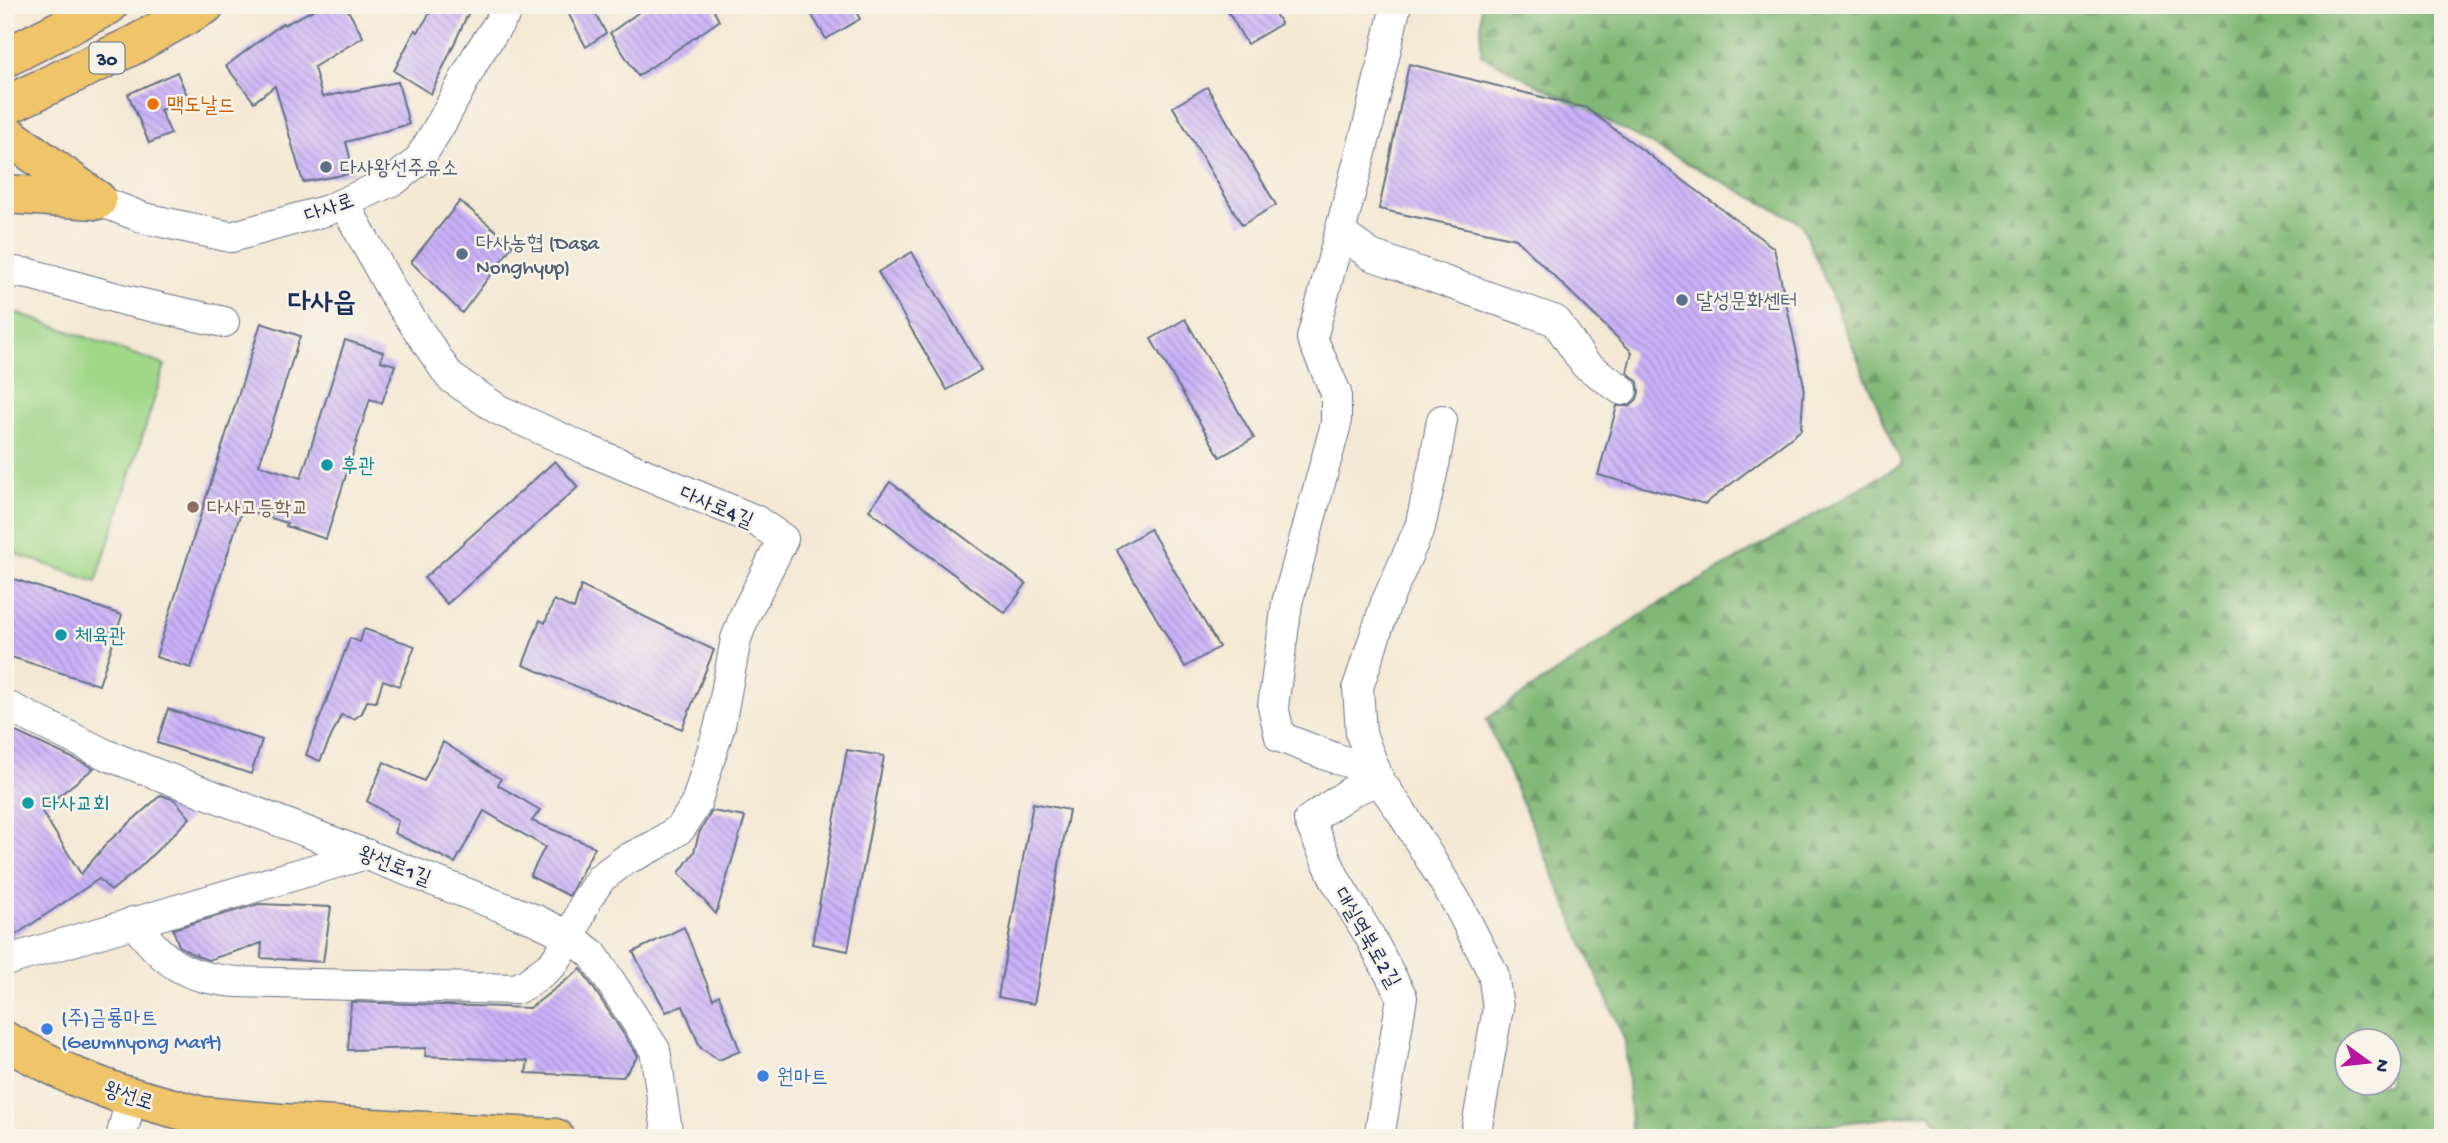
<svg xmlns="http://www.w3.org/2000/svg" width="2448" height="1143" font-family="'Gochi Hand','Poor Story',sans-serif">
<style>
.grass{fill:#a0d789;stroke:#5e8374;stroke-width:2}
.forest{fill:url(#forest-firs);stroke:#4e746a;stroke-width:2;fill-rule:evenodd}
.building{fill:url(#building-back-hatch)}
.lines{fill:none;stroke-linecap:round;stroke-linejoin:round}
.minor-casing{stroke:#677087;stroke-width:32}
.major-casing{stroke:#677087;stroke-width:41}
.minor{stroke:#fff;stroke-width:30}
.major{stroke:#f0c469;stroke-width:38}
.food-dot{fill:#e8710a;stroke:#f7f3e8;stroke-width:2.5}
.service-dot{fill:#5c6f8a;stroke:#f7f3e8;stroke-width:2.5}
.culture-dot{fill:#0f9aa8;stroke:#f7f3e8;stroke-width:2.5}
.education-dot{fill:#8d6e63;stroke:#f7f3e8;stroke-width:2.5}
.shop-dot{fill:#3f7fe0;stroke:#f7f3e8;stroke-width:2.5}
.labels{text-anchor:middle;stroke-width:5;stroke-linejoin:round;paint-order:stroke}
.shield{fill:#f7f3e8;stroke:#5d6a87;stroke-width:2}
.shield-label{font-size:19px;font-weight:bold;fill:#1b2f5e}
.food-label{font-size:21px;fill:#c56008;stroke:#f7f3e8;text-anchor:start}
.service-label{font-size:21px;fill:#4e5e75;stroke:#f7f3e8;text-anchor:start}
.street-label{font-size:21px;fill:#1b2f5e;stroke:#f7f3e8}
.culture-label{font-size:21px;fill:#0d838f;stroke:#f7f3e8;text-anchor:start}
.education-label{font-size:21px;fill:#785e54;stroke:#f7f3e8;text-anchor:start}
.shop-label{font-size:21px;fill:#366cbe;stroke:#f7f3e8;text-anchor:start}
.district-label{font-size:28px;font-weight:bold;fill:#1b2f5e;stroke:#f7f3e8}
</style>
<defs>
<pattern id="forest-firs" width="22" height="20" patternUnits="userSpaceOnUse" patternTransform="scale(1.75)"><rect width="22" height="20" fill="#80b875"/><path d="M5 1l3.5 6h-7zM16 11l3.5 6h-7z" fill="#689663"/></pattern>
<pattern id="building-back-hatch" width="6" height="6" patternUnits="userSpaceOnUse" patternTransform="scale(1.75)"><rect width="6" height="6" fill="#cab1f8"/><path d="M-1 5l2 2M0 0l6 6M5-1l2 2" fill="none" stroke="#a390cc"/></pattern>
</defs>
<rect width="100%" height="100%" fill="#f7f3e8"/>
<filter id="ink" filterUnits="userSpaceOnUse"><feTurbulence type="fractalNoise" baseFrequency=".0143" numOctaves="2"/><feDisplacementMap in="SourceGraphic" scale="14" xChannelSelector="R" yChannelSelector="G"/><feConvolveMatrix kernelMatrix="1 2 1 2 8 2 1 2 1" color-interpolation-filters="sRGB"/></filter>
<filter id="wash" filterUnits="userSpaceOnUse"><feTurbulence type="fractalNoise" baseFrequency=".00686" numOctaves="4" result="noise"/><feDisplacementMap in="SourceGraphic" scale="28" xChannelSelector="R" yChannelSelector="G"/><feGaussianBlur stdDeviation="1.57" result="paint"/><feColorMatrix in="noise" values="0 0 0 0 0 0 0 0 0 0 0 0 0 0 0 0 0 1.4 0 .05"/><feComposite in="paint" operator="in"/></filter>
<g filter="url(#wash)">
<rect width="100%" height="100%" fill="#f4e8d4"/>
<!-- grass -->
<polygon class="grass" points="5,309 165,365 96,582 5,550"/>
<!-- forest -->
<path class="forest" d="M1481 5H2443V1138H1947L1930 1113 1710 1138H1632L1625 1041 1486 719 1650 609 1902 464 1801 223 1481 55ZM2346 1042H2388V1084H2346Z"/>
<g id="blocks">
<!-- building -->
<g class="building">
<polygon points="323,5 345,5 363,37 314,67 322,97 398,82 409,124 346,142 354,173 303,182 275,86 254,102 226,66 283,23 284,25"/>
<polygon points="435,5 472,5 431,94 394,71 415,30 418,32"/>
<polygon points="564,5 591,5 606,33 586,47"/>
<polygon points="649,5 711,5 719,21 638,76 610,33"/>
<polygon points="806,5 852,5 860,19 826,39"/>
<polygon points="1224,5 1270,5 1281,24 1247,44"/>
<polygon points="1409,64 1586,108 1774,248 1804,385 1801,430 1705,504 1598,475 1617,406 1630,406 1637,399 1639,392 1638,382 1627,372 1632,352 1516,239 1379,209"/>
<polygon points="177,72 188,98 160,110 171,134 149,143 128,94"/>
<polygon points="1207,87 1276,205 1242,225 1173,107"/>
<polygon points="460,201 513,245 462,313 411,262"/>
<polygon points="912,252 981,370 947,390 878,272"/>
<polygon points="1185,319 1254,438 1220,457 1151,339"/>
<polygon points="261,323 300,336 259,465 301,478 345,340 383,352 381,361 395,365 382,403 370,399 326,539 286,526 287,523 242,509 191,668 156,657"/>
<polygon points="555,461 578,487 447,604 424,578"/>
<polygon points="890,482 1026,584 1005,613 869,510"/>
<polygon points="1150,529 1219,647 1185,667 1116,549"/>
<polygon points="5,576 122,615 99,685 5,655"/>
<polygon points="581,586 714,650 682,729 523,665 540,620 545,623 554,600 574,609"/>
<polygon points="364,629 415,646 399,686 383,680 376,702 367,701 362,713 354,719 341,715 320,761 306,755 350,638 360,642"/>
<polygon points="168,709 262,740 251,774 157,743"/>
<polygon points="5,727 94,768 41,810 81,874 108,842 161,795 175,800 190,818 136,871 111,891 99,879 5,942"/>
<polygon points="443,742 501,779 498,785 540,810 532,821 595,847 569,896 530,876 545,847 484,811 455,863 394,833 398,821 367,801 384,762 424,781"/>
<polygon points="847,750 884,756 848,951 812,944"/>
<polygon points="1033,803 1069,810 1034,1004 998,997"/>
<polygon points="712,811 745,817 716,914 679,873 694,852 699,833"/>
<polygon points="259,904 331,907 323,962 261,958 262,943 208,960 197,956 196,954 194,955 179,946 173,929"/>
<polygon points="684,927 713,999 719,995 740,1051 719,1060 700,1047 683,1006 666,1012 633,952"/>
<polygon points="581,969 638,1056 623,1077 526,1073 528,1061 425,1056 426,1048 348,1050 351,1002 530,1008"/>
</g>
</g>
</g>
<g filter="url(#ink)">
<use href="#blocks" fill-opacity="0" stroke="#677087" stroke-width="2"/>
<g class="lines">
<!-- minor casing -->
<g class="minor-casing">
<g id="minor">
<polyline points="97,200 144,218 231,237 328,210 396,179 419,160 443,120 477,56 511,5"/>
<polyline points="1340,233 1371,255 1556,321 1585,364 1622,390"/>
<polyline points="5,271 30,274 124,300 224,322"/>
<polyline points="1442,420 1435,460 1420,527 1386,603 1358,687 1361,734 1379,780 1401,811 1457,903 1493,973 1498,1008 1475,1138"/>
<polyline points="5,705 107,755 536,920 571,937 593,955 655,1050 668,1138"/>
<polyline points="1375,770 1337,759 1280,737 1273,706 1287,603 1336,424 1336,393 1312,338 1369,122 1396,5"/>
<path d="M133 922C167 964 182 977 237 982L516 989 528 983 553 964 571 937 586 900 601 878 625 860 656 845 681 828 696 804 720 725 736 639 745 615 783 539 755 520 583 448 499 410 450 377 392 291 344 203"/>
<polyline points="5,961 366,854"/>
<polyline points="121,1138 131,1098"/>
<polyline points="1379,1138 1402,997 1369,935 1335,879 1309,820 1352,791 1379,780"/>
</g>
</g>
<!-- major casing -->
<g class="major-casing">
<g id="major">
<polyline points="5,58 109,5"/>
<polyline points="5,106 132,46 205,5"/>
<polyline points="5,133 97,200"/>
<polyline points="5,194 97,200"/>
<polyline points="5,1041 73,1076 118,1093 202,1116 281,1123 555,1138"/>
</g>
</g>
<!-- minor -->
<use href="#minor" class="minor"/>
<!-- major -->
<use href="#major" class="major"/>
</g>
</g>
<!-- markers -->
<circle class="food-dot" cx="153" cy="104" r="7"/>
<g class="service-dot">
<circle cx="326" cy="167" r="7"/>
<circle cx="462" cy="254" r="7"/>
<circle cx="1682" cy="300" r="7"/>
</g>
<g class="culture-dot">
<circle cx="327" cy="465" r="7"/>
<circle cx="61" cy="635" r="7"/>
<circle cx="28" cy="803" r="7"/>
</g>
<circle class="education-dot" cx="193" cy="507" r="7"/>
<g class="shop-dot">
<circle cx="47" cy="1029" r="7"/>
<circle cx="763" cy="1076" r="7"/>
</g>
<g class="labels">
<!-- shield labels -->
<rect class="shield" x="89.5" y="42.5" width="35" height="31" rx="5"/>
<g class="shield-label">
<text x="107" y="65">30</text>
</g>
<!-- food labels -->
<g class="food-label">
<text x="167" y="111">맥도날드</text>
</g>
<!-- service labels -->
<g class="service-label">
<text x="340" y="174">다사왕선주유소</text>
<text x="476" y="249">다사농협 (Dasa<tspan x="476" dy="24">Nonghyup)</tspan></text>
<text x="1696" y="307">달성문화센터</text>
</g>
<!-- street labels -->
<g class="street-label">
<text transform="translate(329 207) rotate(-20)" y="7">다사로</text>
<text transform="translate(717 506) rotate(23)" y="7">다사로4길</text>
<text transform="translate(395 865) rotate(21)" y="7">왕선로1길</text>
<text transform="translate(1368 937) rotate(60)" y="7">대실역북로2길</text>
<text transform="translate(129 1095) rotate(18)" y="7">왕선로</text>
</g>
<!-- culture labels -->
<g class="culture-label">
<text x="341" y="472">후관</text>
<text x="75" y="642">체육관</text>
<text x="42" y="810">다사교회</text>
</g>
<!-- education labels -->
<g class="education-label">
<text x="207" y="514">다사고등학교</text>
</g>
<!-- shop labels -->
<g class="shop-label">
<text x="61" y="1024">(주)금룡마트<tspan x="61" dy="24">(Geumnyong Mart)</tspan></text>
<text x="777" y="1083">원마트</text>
</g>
<!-- district labels -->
<g class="district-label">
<text x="322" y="310">다사읍</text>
</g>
</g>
<!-- margin -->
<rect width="2448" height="1143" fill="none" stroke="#f7f3e8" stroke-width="28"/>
<!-- north arrow -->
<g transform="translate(2368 1062) rotate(105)"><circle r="33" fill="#f7f3e8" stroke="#9fa5b1" stroke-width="2"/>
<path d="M0-5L12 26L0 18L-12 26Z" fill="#b5179e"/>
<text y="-10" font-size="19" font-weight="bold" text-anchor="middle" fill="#1b2f5e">N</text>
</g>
</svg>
